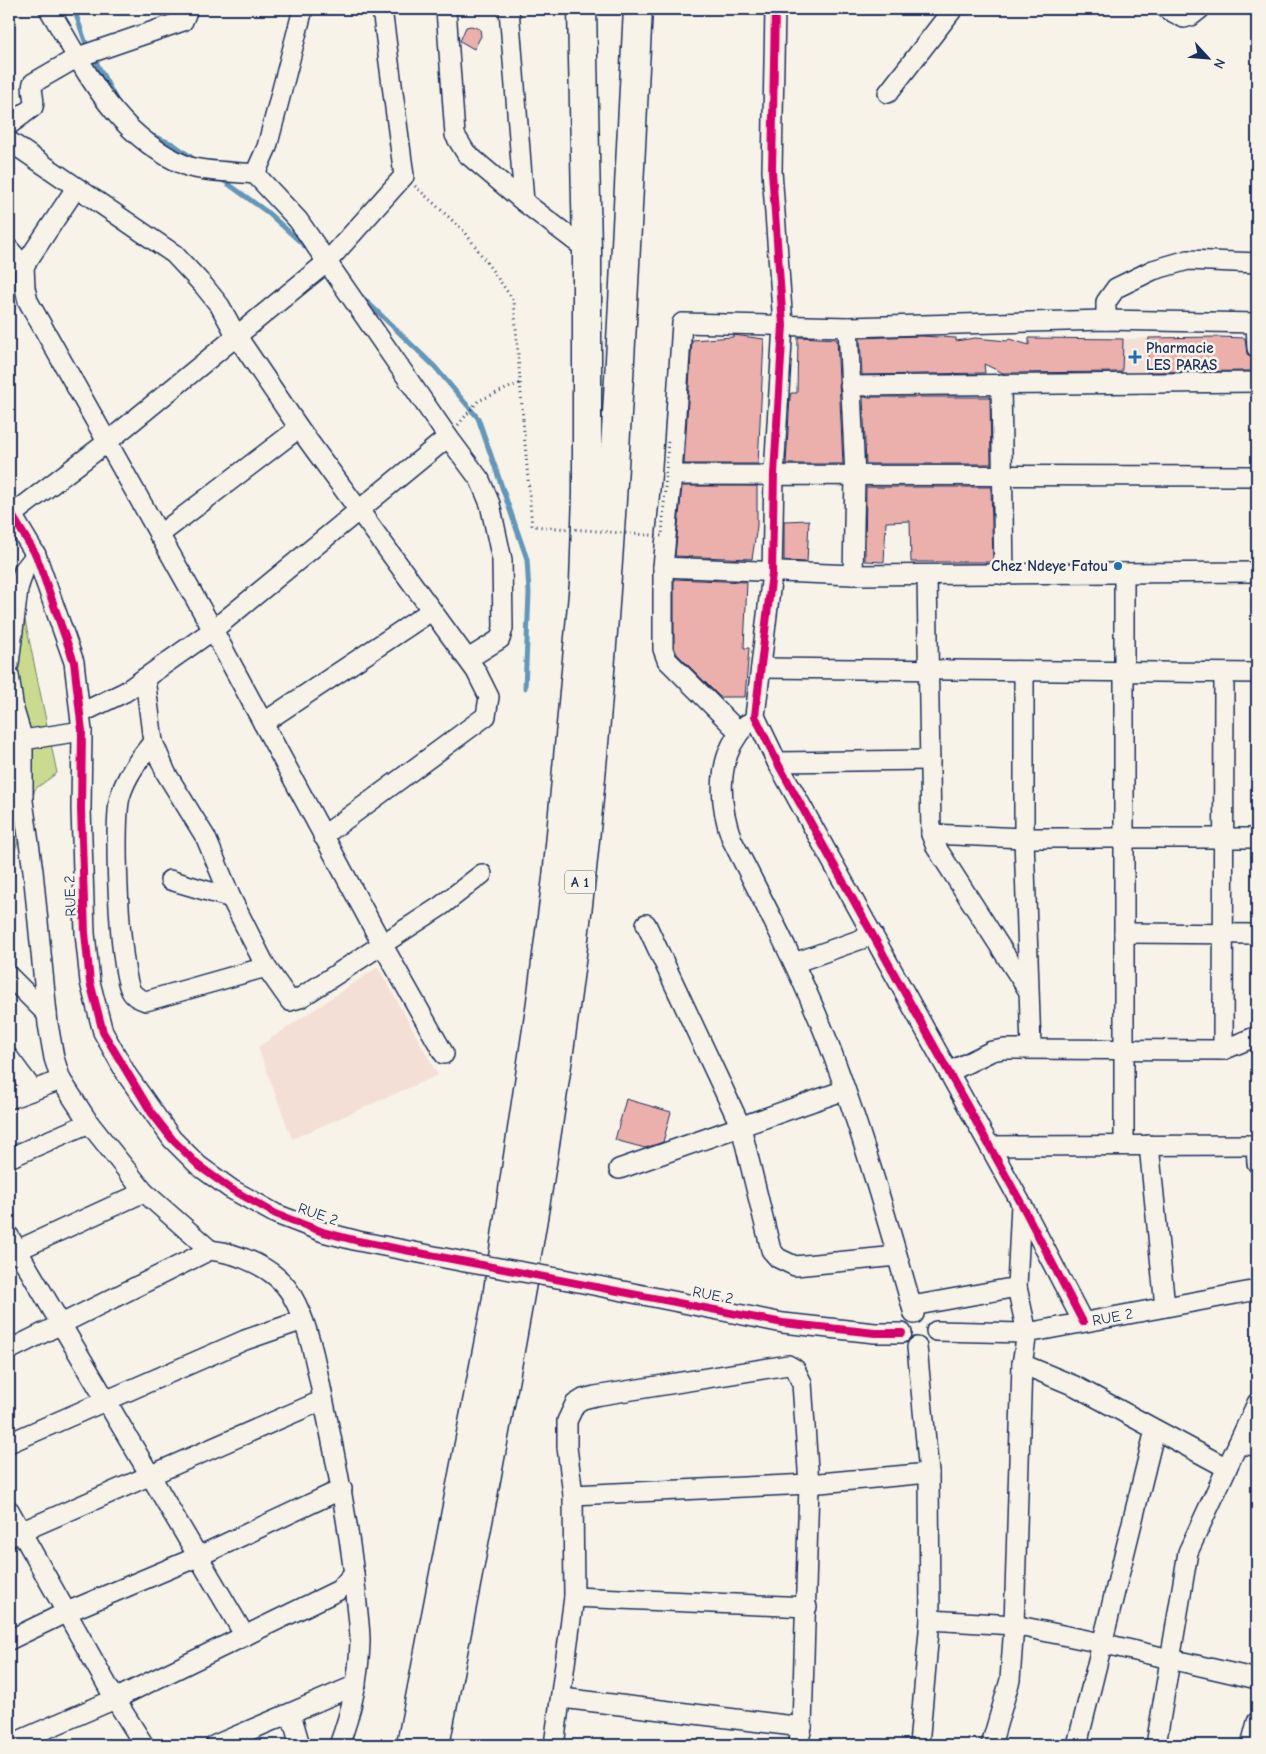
<svg xmlns="http://www.w3.org/2000/svg" width="1266" height="1754" font-family="'Comic Neue',sans-serif">
<style>
.built{fill:#f3dfd6}
.green{fill:#cadb8f;stroke:#728576}
.lines{fill:none;stroke-linecap:round;stroke-linejoin:round}
.stream{stroke:#6396b9;stroke-width:5}
.building{fill:#ebb0ac;stroke:#1b2f5e}
.minor-casing{stroke:#1b2f5e;stroke-width:22}
.highway-casing{stroke:#1b2f5e;stroke-width:31}
.path{stroke:#1b2f5e;stroke-width:3;stroke-dasharray:1 4;stroke-linecap:butt}
.minor{stroke:#f7f3e8;stroke-width:19}
.highway{stroke:#f7f3e8;stroke-width:28}
.minor-bridge-casing{stroke:#1b2f5e;stroke-width:22;stroke-linecap:butt}
.path-bridge{stroke:#1b2f5e;stroke-width:3;stroke-dasharray:1 4;stroke-linecap:butt}
.minor-bridge{stroke:#f7f3e8;stroke-width:19}
.cycleway-casing{stroke:#f7f3e8;stroke-width:11}
.cycleway{stroke:#d6006c;stroke-width:8}
.poi-dot{fill:#1f6fb2;stroke:#f7f3e8;stroke-width:2}
.labels{text-anchor:middle;stroke-width:5;stroke-linejoin:round;paint-order:stroke}
.shield{fill:#f7f3e8;stroke:#5d6a87;stroke-width:1}
.shield-label{font-size:14px;font-weight:bold;fill:#1b2f5e}
.poi-label{font-size:15px;font-weight:bold;fill:#1b2f5e;stroke:#f7f3e8;text-anchor:start}
.street-label{font-size:15px;fill:#1b2f5e;stroke:#f7f3e8}
</style>
<rect width="100%" height="100%" fill="#f7f3e8"/>
<filter id="ink" filterUnits="userSpaceOnUse"><feTurbulence type="fractalNoise" baseFrequency=".02" numOctaves="2"/><feDisplacementMap in="SourceGraphic" scale="10" xChannelSelector="R" yChannelSelector="G"/><feConvolveMatrix kernelMatrix="1 2 1 2 8 2 1 2 1" color-interpolation-filters="sRGB"/></filter>
<g filter="url(#ink)">
<!-- built -->
<g class="built">
<polygon points="1149,338 1147,376 1122,378 1123,339"/>
<polygon points="378,967 438,1075 292,1139 258,1047"/>
</g>
<!-- green -->
<polygon class="green" points="9,610 25,620 57,773 35,789 26,824 9,863"/>
<g class="lines">
<!-- stream -->
<g class="stream">
<polyline points="74,9 85,41 115,98"/>
<polyline points="148,134 173,144 195,160"/>
<polyline points="220,178 267,212 307,248"/>
<polyline points="361,296 435,367 478,418 527,559 529,593 525,688"/>
</g>
</g>
<!-- building -->
<g class="building">
<polygon points="471,26 480,29 481,36 474,49 460,41 466,27"/>
<polygon points="733,335 764,339 758,464 684,464 692,340 733,337"/>
<polygon points="921,336 956,338 956,341 975,338 1007,341 1009,339 1029,345 1029,338 1123,339 1122,372 1003,373 984,364 985,373 862,375 860,338"/>
<polygon points="798,337 837,339 843,464 786,464 790,397 791,393 797,393"/>
<polygon points="1219,337 1245,338 1247,354 1252,358 1252,371 1147,372 1149,338"/>
<polygon points="863,397 990,397 991,464 866,464"/>
<polygon points="682,486 757,486 757,526 752,559 675,556"/>
<polygon points="866,487 991,487 993,562 911,562 910,521 886,522 884,562 865,561"/>
<polygon points="809,520 807,562 784,561 784,521"/>
<polygon points="674,579 747,582 744,648 749,648 745,697 720,697 677,654 674,647"/>
<polygon points="626,1099 671,1112 663,1142 645,1148 615,1140"/>
</g>
<g class="lines">
<!-- minor casing -->
<g class="minor-casing">
<g id="minor">
<path d="M49 9C87 72 115 136 187 166 202 172 238 172 255 174"/>
<polyline points="303,9 267,147 255,174 298,220 448,437 480,480 490,504 502,560 503,628 500,639 468,659"/>
<polyline points="446,9 455,135 466,153 524,202 587,250"/>
<polyline points="509,9 524,202"/>
<polyline points="775,9 772,171 783,325 774,474 772,573 755,716 777,762 1021,1203 1083,1322"/>
<polyline points="1167,9 1184,18 1191,16 1200,9"/>
<polyline points="888,93 953,9"/>
<path d="M9 125 33 107C36 99 30 92 33 83L78 57 183 21 188 9"/>
<polyline points="9,141 174,254 204,286 220,306 236,335 299,428 476,671 489,697 486,716 323,836"/>
<polyline points="9,249 24,266 25,288 28,301 213,630 382,944 444,1054"/>
<polyline points="24,266 76,188"/>
<polyline points="1106,320 1106,302 1116,288 1153,270 1188,260 1257,263"/>
<polyline points="1256,323 1257,348"/>
<polyline points="848,327 855,476 853,575"/>
<polyline points="1001,384 1004,575"/>
<polyline points="850,386 1257,382"/>
<polyline points="672,475 1257,476"/>
<polyline points="9,510 36,555 74,662 82,731 81,809 85,933 90,982 103,1032 127,1075 172,1139 199,1166 231,1189 276,1214 323,1232 358,1241 465,1262"/>
<polyline points="9,517 106,443 327,262 404,176 382,9"/>
<polyline points="159,535 299,428"/>
<polyline points="663,567 853,575 1257,572"/>
<polyline points="1124,573 1124,1144"/>
<polyline points="927,575 931,834 936,847 1028,990"/>
<polyline points="9,664 18,589 24,570 36,555"/>
<polyline points="761,668 1257,673"/>
<polyline points="1024,671 1024,838 1031,1048"/>
<polyline points="9,675 14,710 23,740"/>
<polyline points="145,678 153,742 166,773 206,838 231,898 266,967 290,1001 300,998 441,906 482,874"/>
<polyline points="81,713 125,692 213,630 448,437"/>
<polyline points="263,723 431,611"/>
<path d="M747 724C716 755 718 801 732 840 766 906 801 973 828 1042 862 1131 888 1223 914 1314"/>
<polyline points="739,732 667,660 663,649 663,567 672,475 682,323 848,327 1106,320 1257,323"/>
<path d="M153 742C139 759 126 776 120 797 113 824 119 968 131 991 134 997 140 999 146 1001L266 967"/>
<polyline points="777,762 930,760"/>
<polyline points="931,834 1024,838 1257,838"/>
<polyline points="170,880 231,898"/>
<polyline points="646,924 741,1127 771,1250 778,1258 795,1266 897,1256"/>
<polyline points="1124,933 1257,934"/>
<polyline points="794,963 873,935"/>
<polyline points="9,976 47,1014"/>
<polyline points="1223,1050 1224,673"/>
<polyline points="9,1058 32,1089"/>
<polyline points="949,1072 992,1051 1004,1049 1223,1050 1257,1036"/>
<polyline points="61,1080 54,1058 48,1024 33,871 23,801 23,740 82,731"/>
<polyline points="9,1099 61,1080 89,1123"/>
<polyline points="1149,1145 1165,1307"/>
<polyline points="1256,1145 1257,1163"/>
<polyline points="990,1146 1257,1145"/>
<polyline points="9,1158 89,1123 144,1192 210,1250"/>
<polyline points="619,1169 845,1090"/>
<polyline points="9,1236 245,1636"/>
<polyline points="9,1254 144,1192"/>
<polyline points="563,1279 783,1323 875,1333 902,1333"/>
<polyline points="912,1306 1017,1287 1021,1204"/>
<path id="s1" d="M936 1331 1027 1333 1257 1290"/>
<polyline points="917,1347 929,1473 930,1620 919,1745"/>
<path d="M9 1350 210 1250C238 1253 276 1268 291 1294 312 1330 318 1377 327 1417 339 1475 350 1533 356 1593 357 1609 360 1625 360 1642 359 1676 351 1713 339 1745"/>
<polyline points="1022,1364 1075,1386 1227,1468"/>
<polyline points="9,1443 245,1340 303,1320"/>
<polyline points="1238,1444 1257,1446"/>
<polyline points="573,1495 809,1484 929,1473"/>
<polyline points="9,1510 115,1699 144,1745"/>
<polyline points="9,1537 323,1400"/>
<polyline points="574,1597 807,1607"/>
<polyline points="930,1620 1014,1625 1101,1643 1257,1679"/>
<polyline points="9,1640 67,1612 197,1557 342,1489"/>
<polyline points="562,1698 802,1727"/>
<polyline points="291,1714 300,1745"/>
<polyline points="9,1745 115,1699 339,1590 354,1573"/>
<polyline points="215,1745 356,1685"/>
<polyline points="554,1745 574,1597 573,1495 567,1447 567,1421 575,1404 583,1399 595,1396 788,1365 795,1369 802,1383 809,1484 802,1727 798,1745"/>
<polyline points="991,1745 1010,1680 1014,1625 1022,1364 1027,1333 1017,1287"/>
<polyline points="1077,1745 1155,1430"/>
<polyline points="1156,1745 1188,1552 1257,1403"/>
<polyline points="1251,1745 1257,1722"/>
</g>
</g>
<!-- highway casing -->
<g class="highway-casing">
<g id="highway">
<polyline points="411,1745 496,1304 540,1009 557,878 584,583 587,494 587,250 582,9"/>
<path d="M435 1745C491 1454 550 1164 582 869 612 583 623 295 638 9"/>
</g>
</g>
<!-- path -->
<g class="path">
<polyline points="415,186 465,232 514,301 523,420"/>
<polyline points="458,425 478,401 520,383"/>
</g>
<!-- minor -->
<use href="#minor" class="minor"/>
<!-- highway -->
<use href="#highway" class="highway"/>
<!-- minor-bridge casing -->
<g class="minor-bridge-casing">
<polyline id="minor-bridge" points="465,1262 563,1279"/>
</g>
<!-- path-bridge -->
<polyline class="path-bridge" points="523,420 532,526 662,536 668,440"/>
<!-- minor-bridge -->
<use href="#minor-bridge" class="minor-bridge"/>
<!-- cycleway casing -->
<g class="cycleway-casing">
<g id="cycleway">
<polyline points="775,9 772,171 783,325 774,474 772,573 755,716 777,762 1021,1203 1083,1322"/>
<polyline points="9,510 36,555 74,662 82,731 81,809 85,933 90,982 103,1032 151,1112 172,1139 199,1166 231,1189 276,1214 323,1232 358,1241 783,1323 875,1333 902,1333"/>
</g>
</g>
<!-- cycleway -->
<use href="#cycleway" class="cycleway"/>
</g>
</g>
<!-- markers -->
<g class="poi-dot">
<path d="M1132.5 349.5h5v5h5v5h-5v5h-5v-5h-5v-5h5z"/>
<circle cx="1118" cy="566" r="5"/>
</g>
<g class="labels">
<!-- shield labels -->
<rect class="shield" x="565" y="870.5" width="30" height="23" rx="4"/>
<g class="shield-label">
<text x="580" y="887">A 1</text>
</g>
<!-- poi labels -->
<g class="poi-label">
<text x="1146" y="353">Pharmacie<tspan x="1146" dy="17">LES PARAS</tspan></text>
<text x="1108" y="571" text-anchor="end">Chez Ndeye Fatou</text>
</g>
<!-- street labels -->
<g class="street-label">
<text transform="translate(70 896) rotate(-92)" y="5">RUE 2</text>
<text transform="translate(318 1214) rotate(19)" y="5">RUE 2</text>
<text transform="translate(713 1295) rotate(11)" y="5">RUE 2</text>
<text dy="5" stroke="none"><textPath href="#s1" startOffset="178">RUE 2</textPath></text>
</g>
</g>
<!-- margin -->
<rect width="1266" height="1754" fill="none" stroke="#f7f3e8" stroke-width="30"/>
<rect x="15" y="15" width="1236" height="1724" fill="none" stroke="#1b2f5e" stroke-width="2" filter="url(#ink)"/>
<!-- north arrow -->
<g transform="translate(1208 58) rotate(116)" stroke="#f7f3e8" stroke-width="4" paint-order="stroke">
<path d="M0-4L9 19L0 12L-9 19Z" fill="#1b2f5e"/>
<text y="-8" font-size="14" font-weight="bold" text-anchor="middle" fill="#1b2f5e">N</text>
</g>
</svg>
